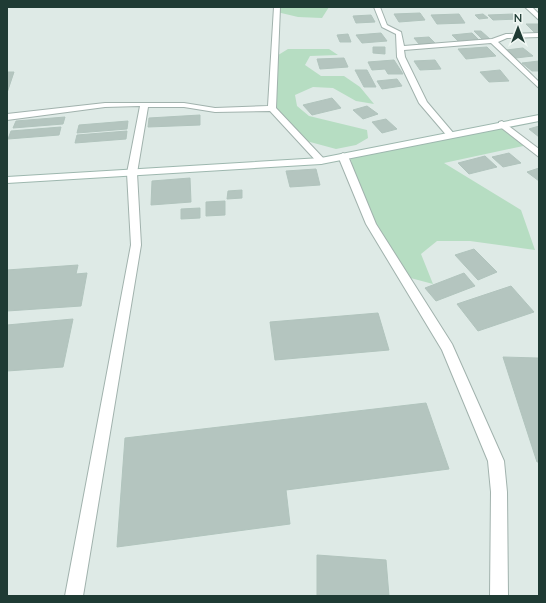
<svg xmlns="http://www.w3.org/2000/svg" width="546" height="603" font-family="Lato,sans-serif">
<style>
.green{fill:#b6ddc2}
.building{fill:#b4c5bf;stroke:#b1c4bd}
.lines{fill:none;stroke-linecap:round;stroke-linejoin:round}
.street-casing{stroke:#a1b2ad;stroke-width:2}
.secondary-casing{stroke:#9db7ae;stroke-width:2}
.street{fill:#fff;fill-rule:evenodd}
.secondary{fill:#fff;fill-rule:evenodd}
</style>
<rect width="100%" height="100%" fill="#deeae6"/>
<!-- green -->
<g class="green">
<polygon points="277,7 329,7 322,18 298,17 277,12"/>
<polygon points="288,49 329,49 338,55 310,56 305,65 321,76 344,76 360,87 374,104 356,101 333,88 313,87 295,95 297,106 309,116 367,130 368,138 356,145 336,149 299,139 272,108 275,57"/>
<polygon points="502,124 528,145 444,163 521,210 535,250 470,241 437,241 421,254 433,284 403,276 357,190 350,155"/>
</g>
<!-- building -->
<g class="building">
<polygon points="420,13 425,20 399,22 394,14"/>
<polygon points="459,14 465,23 437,24 431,15"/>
<polygon points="483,14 488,18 479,19 475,15"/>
<polygon points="513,14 519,19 493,20 488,15"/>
<polygon points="371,15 375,22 356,23 353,16"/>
<polygon points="526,24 539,24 539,33 535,33"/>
<polygon points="474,31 481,31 490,39 483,40"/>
<polygon points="381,33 387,41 362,43 356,35"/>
<polygon points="472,33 478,39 458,41 452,35"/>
<polygon points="348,34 351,42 340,42 337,35"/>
<polygon points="429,37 435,43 419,44 414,38"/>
<polygon points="373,47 385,47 385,54 373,53"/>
<polygon points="487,47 496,56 466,59 458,49"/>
<polygon points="523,48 533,56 516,58 506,50"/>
<polygon points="344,58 348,67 320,69 317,59"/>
<polygon points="394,60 403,74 388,74 385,69 372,70 368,62"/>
<polygon points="435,60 441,69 420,70 414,61"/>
<polygon points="539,61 539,71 532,71 522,63"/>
<polygon points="355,70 367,70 376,87 364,87"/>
<polygon points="500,70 509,81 489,82 480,72"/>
<polygon points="7,72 14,72 7,93"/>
<polygon points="397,79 402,86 382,89 377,81"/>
<polygon points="332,98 341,108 312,115 303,105"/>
<polygon points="367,106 378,114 363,119 353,110"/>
<polygon points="200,115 200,125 148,127 149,118"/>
<polygon points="65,117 63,124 13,128 16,121"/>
<polygon points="386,119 397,129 382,133 372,122"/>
<polygon points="128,121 127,129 77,133 79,125"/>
<polygon points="539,126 539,137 529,129"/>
<polygon points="61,127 59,135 8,139 11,131"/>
<polygon points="127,131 126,139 75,143 77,135"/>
<polygon points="509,153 521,163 503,167 492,157"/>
<polygon points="485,156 497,167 469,174 458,163"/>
<polygon points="539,168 539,181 527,172"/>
<polygon points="316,169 320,185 290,187 286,171"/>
<polygon points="190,178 191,202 151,205 152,181"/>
<polygon points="242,190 242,198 227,199 228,191"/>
<polygon points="225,201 225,215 206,216 206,202"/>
<polygon points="200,208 200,218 181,219 181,209"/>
<polygon points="474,249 497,272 478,280 455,255"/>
<polygon points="78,265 76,274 87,273 81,306 7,311 7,270"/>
<polygon points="464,273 475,286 436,301 425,288"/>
<polygon points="511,286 534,312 478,331 457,304"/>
<polygon points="378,313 389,350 275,360 270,322"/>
<polygon points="73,319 63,367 7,371 7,325"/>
<polygon points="503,357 538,358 539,361 539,462 537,462"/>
<polygon points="426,403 449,469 286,490 290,524 117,547 125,438"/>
<polygon points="317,555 386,560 389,596 317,596"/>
</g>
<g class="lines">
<!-- street casing -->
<g class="street-casing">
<g id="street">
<polygon points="274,7 280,7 276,108 326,161 321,164 318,163 270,111 215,112 184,107 148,107 137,173 141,245 83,596 65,596 131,245 127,173 140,106 105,107 7,120 7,114 105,103 184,103 215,108 268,106"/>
<polygon points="374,7 380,7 387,25 401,32 404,46 492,39 506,34 539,33 539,37 507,38 498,42 539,82 539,88 491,43 404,50 405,57 427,102 455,135 454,137 448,137 419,103 397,57 396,34 382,27"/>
<polygon points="525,7 532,7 539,14 539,20"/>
<polygon points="502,121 539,149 539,157 499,126 499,122"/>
<polygon points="343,153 348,156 376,224 452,344 504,461 507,492 508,596 490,596 491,492 488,461 442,350 366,224 338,156"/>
</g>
</g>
<!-- secondary casing -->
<g class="secondary-casing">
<polygon id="secondary" points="539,115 539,121 321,164 7,183 7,177 321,158"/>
</g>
<!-- street -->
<use href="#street" class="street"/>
<!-- secondary -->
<use href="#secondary" class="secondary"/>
</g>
<!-- border -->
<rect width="546" height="603" fill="none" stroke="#1f3b34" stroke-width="16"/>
<!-- north arrow -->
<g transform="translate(518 28)" stroke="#eff7f3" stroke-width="3" paint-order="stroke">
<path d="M0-3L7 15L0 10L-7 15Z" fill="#1f3b34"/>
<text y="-6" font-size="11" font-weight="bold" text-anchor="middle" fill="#1f3b34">N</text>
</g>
</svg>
